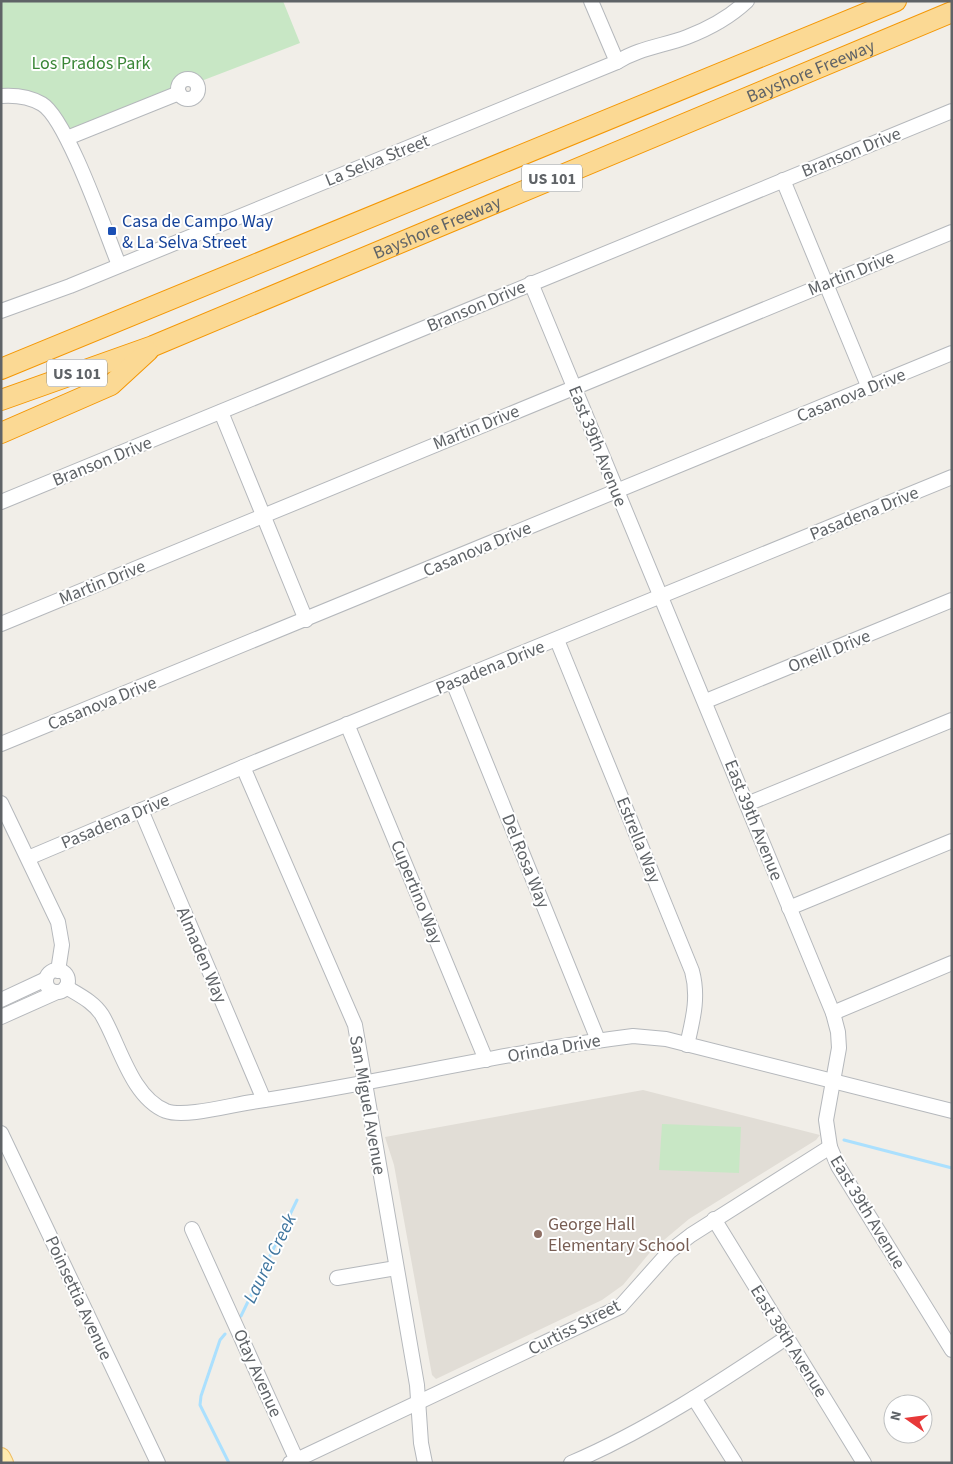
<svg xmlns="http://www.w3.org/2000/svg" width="953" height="1464" font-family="'Source Sans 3',sans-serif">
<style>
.education{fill:#e1ddd6}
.green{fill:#c8e7c5}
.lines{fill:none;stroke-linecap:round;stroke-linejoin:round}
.stream{stroke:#abe0fe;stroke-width:3}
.minor-casing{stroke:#b5b8bc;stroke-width:16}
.major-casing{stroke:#efbd62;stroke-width:20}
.highway-casing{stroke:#f49704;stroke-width:22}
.minor{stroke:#fff;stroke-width:14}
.major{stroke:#feebb0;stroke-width:18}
.highway{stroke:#fbd994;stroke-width:20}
.transit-dot{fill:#1a4fb4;stroke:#fff;stroke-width:2}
.education-dot{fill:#8d6e63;stroke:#fff;stroke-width:2}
.labels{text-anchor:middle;stroke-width:4;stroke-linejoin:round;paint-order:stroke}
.shield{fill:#fff;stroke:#8f9295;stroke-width:1}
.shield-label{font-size:16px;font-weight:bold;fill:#5f6367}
.park-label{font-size:18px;fill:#3a8637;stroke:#fff}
.street-label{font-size:18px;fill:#5f6367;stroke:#fff}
.transit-label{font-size:18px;fill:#164399;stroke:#fff;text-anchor:start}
.education-label{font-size:18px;fill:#785e54;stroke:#fff;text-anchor:start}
.water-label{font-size:19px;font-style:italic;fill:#40769f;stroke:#fff}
</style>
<rect width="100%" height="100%" fill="#f1eee8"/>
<!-- education -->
<polygon class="education" points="643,1090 820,1135 816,1140 689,1219 652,1250 623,1285 602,1300 436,1379 432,1375 394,1165 385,1137"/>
<!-- green -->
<g class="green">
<polygon points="1,1 283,1 300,43 196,83 68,140 51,110 1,96"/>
<polygon points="662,1124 741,1127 739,1173 659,1170"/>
</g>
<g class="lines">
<!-- stream -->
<g class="stream">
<polyline points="844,1140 952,1168"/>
<polyline points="241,1316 297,1200"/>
<polyline points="225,1334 220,1340 201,1396 200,1405 229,1463"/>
</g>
<!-- minor casing -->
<g class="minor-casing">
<g id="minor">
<polyline points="591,1 617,62"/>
<circle cx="188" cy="89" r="10"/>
<path d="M1 96C15 95 30 97 42 104 67 119 106 233 119 265"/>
<polyline points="67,138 179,93"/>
<polyline points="783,180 869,388"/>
<polyline points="531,283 833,1013 838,1032 839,1048 826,1120 830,1147 838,1166 952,1350"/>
<path d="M1 311 70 286 617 62C639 48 663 46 687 37 708 29 730 17 747 1"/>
<polyline points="221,412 306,620"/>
<polyline points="1,502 952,111"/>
<polyline points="1,624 952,232"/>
<path d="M557 640 692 971C699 997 693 1019 687 1045"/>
<polyline points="453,682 598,1040"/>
<polyline points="706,701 952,600"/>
<polyline points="347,724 486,1060"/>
<polyline points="1,744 952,353"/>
<polyline points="243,767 355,1025 417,1385 421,1443 425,1463"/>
<polyline points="1,803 58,922 62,945 58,971"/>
<polyline points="747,804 952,720"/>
<polyline points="141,810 264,1100"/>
<polyline points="28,858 243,767 952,477"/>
<polyline points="789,908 952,841"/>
<circle cx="57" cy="981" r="11"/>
<path d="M66 987C79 995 94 1002 102 1015 119 1043 131 1097 166 1111 185 1118 231 1105 252 1102 379 1083 505 1052 633 1036L666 1039 952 1111"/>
<polyline points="1,1000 46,979"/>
<polyline points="833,1013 952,963"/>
<polyline points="1,1017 57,992"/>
<polyline points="1,1133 158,1463"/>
<polyline points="714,1219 864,1463"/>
<polyline points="192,1229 298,1463"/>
<polyline points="337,1278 396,1268"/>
<polyline points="694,1398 735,1463"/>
<polyline points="290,1463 620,1307 669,1252 691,1235 830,1147"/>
<path d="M571 1463C648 1430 717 1384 786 1338"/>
</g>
</g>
<!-- major casing -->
<g class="major-casing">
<polyline id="major" points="1,1457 4,1463"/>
</g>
<!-- highway casing -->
<g class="highway-casing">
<g id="highway">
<polyline points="1,369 896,1"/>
<path id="s1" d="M1 400 153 346 952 12"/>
<polyline points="1,433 111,385 148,351"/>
</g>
</g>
<!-- minor -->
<use href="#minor" class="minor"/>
<!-- major -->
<use href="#major" class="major"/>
<!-- highway -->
<use href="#highway" class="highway"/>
</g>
<!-- markers -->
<rect class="transit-dot" x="107" y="226" width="10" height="10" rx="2.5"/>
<circle class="education-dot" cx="538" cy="1234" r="5"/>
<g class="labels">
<!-- shield labels -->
<g class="shield">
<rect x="522" y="164.5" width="60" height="27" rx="4"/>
<rect x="47" y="359.5" width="60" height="27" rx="4"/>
</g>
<g class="shield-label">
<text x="552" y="184">US 101</text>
<text x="77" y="379">US 101</text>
</g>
<!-- park labels -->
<g class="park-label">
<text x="91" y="69">Los Prados Park</text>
</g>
<!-- street labels -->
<g class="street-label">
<text dy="6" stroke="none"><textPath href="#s1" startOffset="874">Bayshore Freeway</textPath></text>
<text transform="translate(851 152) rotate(-22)" y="6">Branson Drive</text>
<text transform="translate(377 160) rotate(-22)" y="6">La Selva Street</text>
<text dy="6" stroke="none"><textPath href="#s1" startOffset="469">Bayshore Freeway</textPath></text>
<text transform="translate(851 273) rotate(-22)" y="6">Martin Drive</text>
<text transform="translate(476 306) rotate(-23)" y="6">Branson Drive</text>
<text transform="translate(851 395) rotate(-22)" y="6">Casanova Drive</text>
<text transform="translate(476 427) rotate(-22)" y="6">Martin Drive</text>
<text transform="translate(598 446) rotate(68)" y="6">East 39th Avenue</text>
<text transform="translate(102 461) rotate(-22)" y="6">Branson Drive</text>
<text transform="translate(864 513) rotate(-22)" y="6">Pasadena Drive</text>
<text transform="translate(477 549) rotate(-23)" y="6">Casanova Drive</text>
<text transform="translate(102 582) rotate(-22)" y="6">Martin Drive</text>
<text transform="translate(829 651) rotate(-22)" y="6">Oneill Drive</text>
<text transform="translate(490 667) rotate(-22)" y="6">Pasadena Drive</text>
<text transform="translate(102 703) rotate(-22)" y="6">Casanova Drive</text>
<text transform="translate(754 820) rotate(68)" y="6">East 39th Avenue</text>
<text transform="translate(115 821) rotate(-23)" y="6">Pasadena Drive</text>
<text transform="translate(639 840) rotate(68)" y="6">Estrella Way</text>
<text transform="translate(526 861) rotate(68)" y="6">Del Rosa Way</text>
<text transform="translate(417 892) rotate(68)" y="6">Cupertino Way</text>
<text transform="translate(202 955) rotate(67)" y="6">Almaden Way</text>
<text transform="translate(554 1048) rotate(-10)" y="6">Orinda Drive</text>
<text transform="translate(368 1105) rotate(80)" y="6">San Miguel Avenue</text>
<text transform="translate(868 1212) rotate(59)" y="6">East 39th Avenue</text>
<text transform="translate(79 1298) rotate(65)" y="6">Poinsettia Avenue</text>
<text transform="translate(574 1327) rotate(-27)" y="6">Curtiss Street</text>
<text transform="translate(789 1341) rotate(58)" y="6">East 38th Avenue</text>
<text transform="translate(258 1373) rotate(66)" y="6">Otay Avenue</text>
</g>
<!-- transit labels -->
<g class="transit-label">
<text x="122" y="227">Casa de Campo Way<tspan x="122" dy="21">&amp; La Selva Street</tspan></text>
</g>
<!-- education labels -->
<g class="education-label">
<text x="548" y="1230">George Hall<tspan x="548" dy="21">Elementary School</tspan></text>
</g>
<!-- water labels -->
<g class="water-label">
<text transform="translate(269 1258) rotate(-64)" y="7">Laurel Creek</text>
</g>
</g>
<!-- border -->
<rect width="953" height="1464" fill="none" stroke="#5f6367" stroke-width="5"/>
<!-- north arrow -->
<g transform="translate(908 1419) rotate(284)"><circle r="24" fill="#ffffff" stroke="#bfc1c2"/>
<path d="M0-4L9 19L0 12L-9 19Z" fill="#e73838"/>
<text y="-8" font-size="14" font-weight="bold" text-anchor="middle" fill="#5f6367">N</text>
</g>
</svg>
